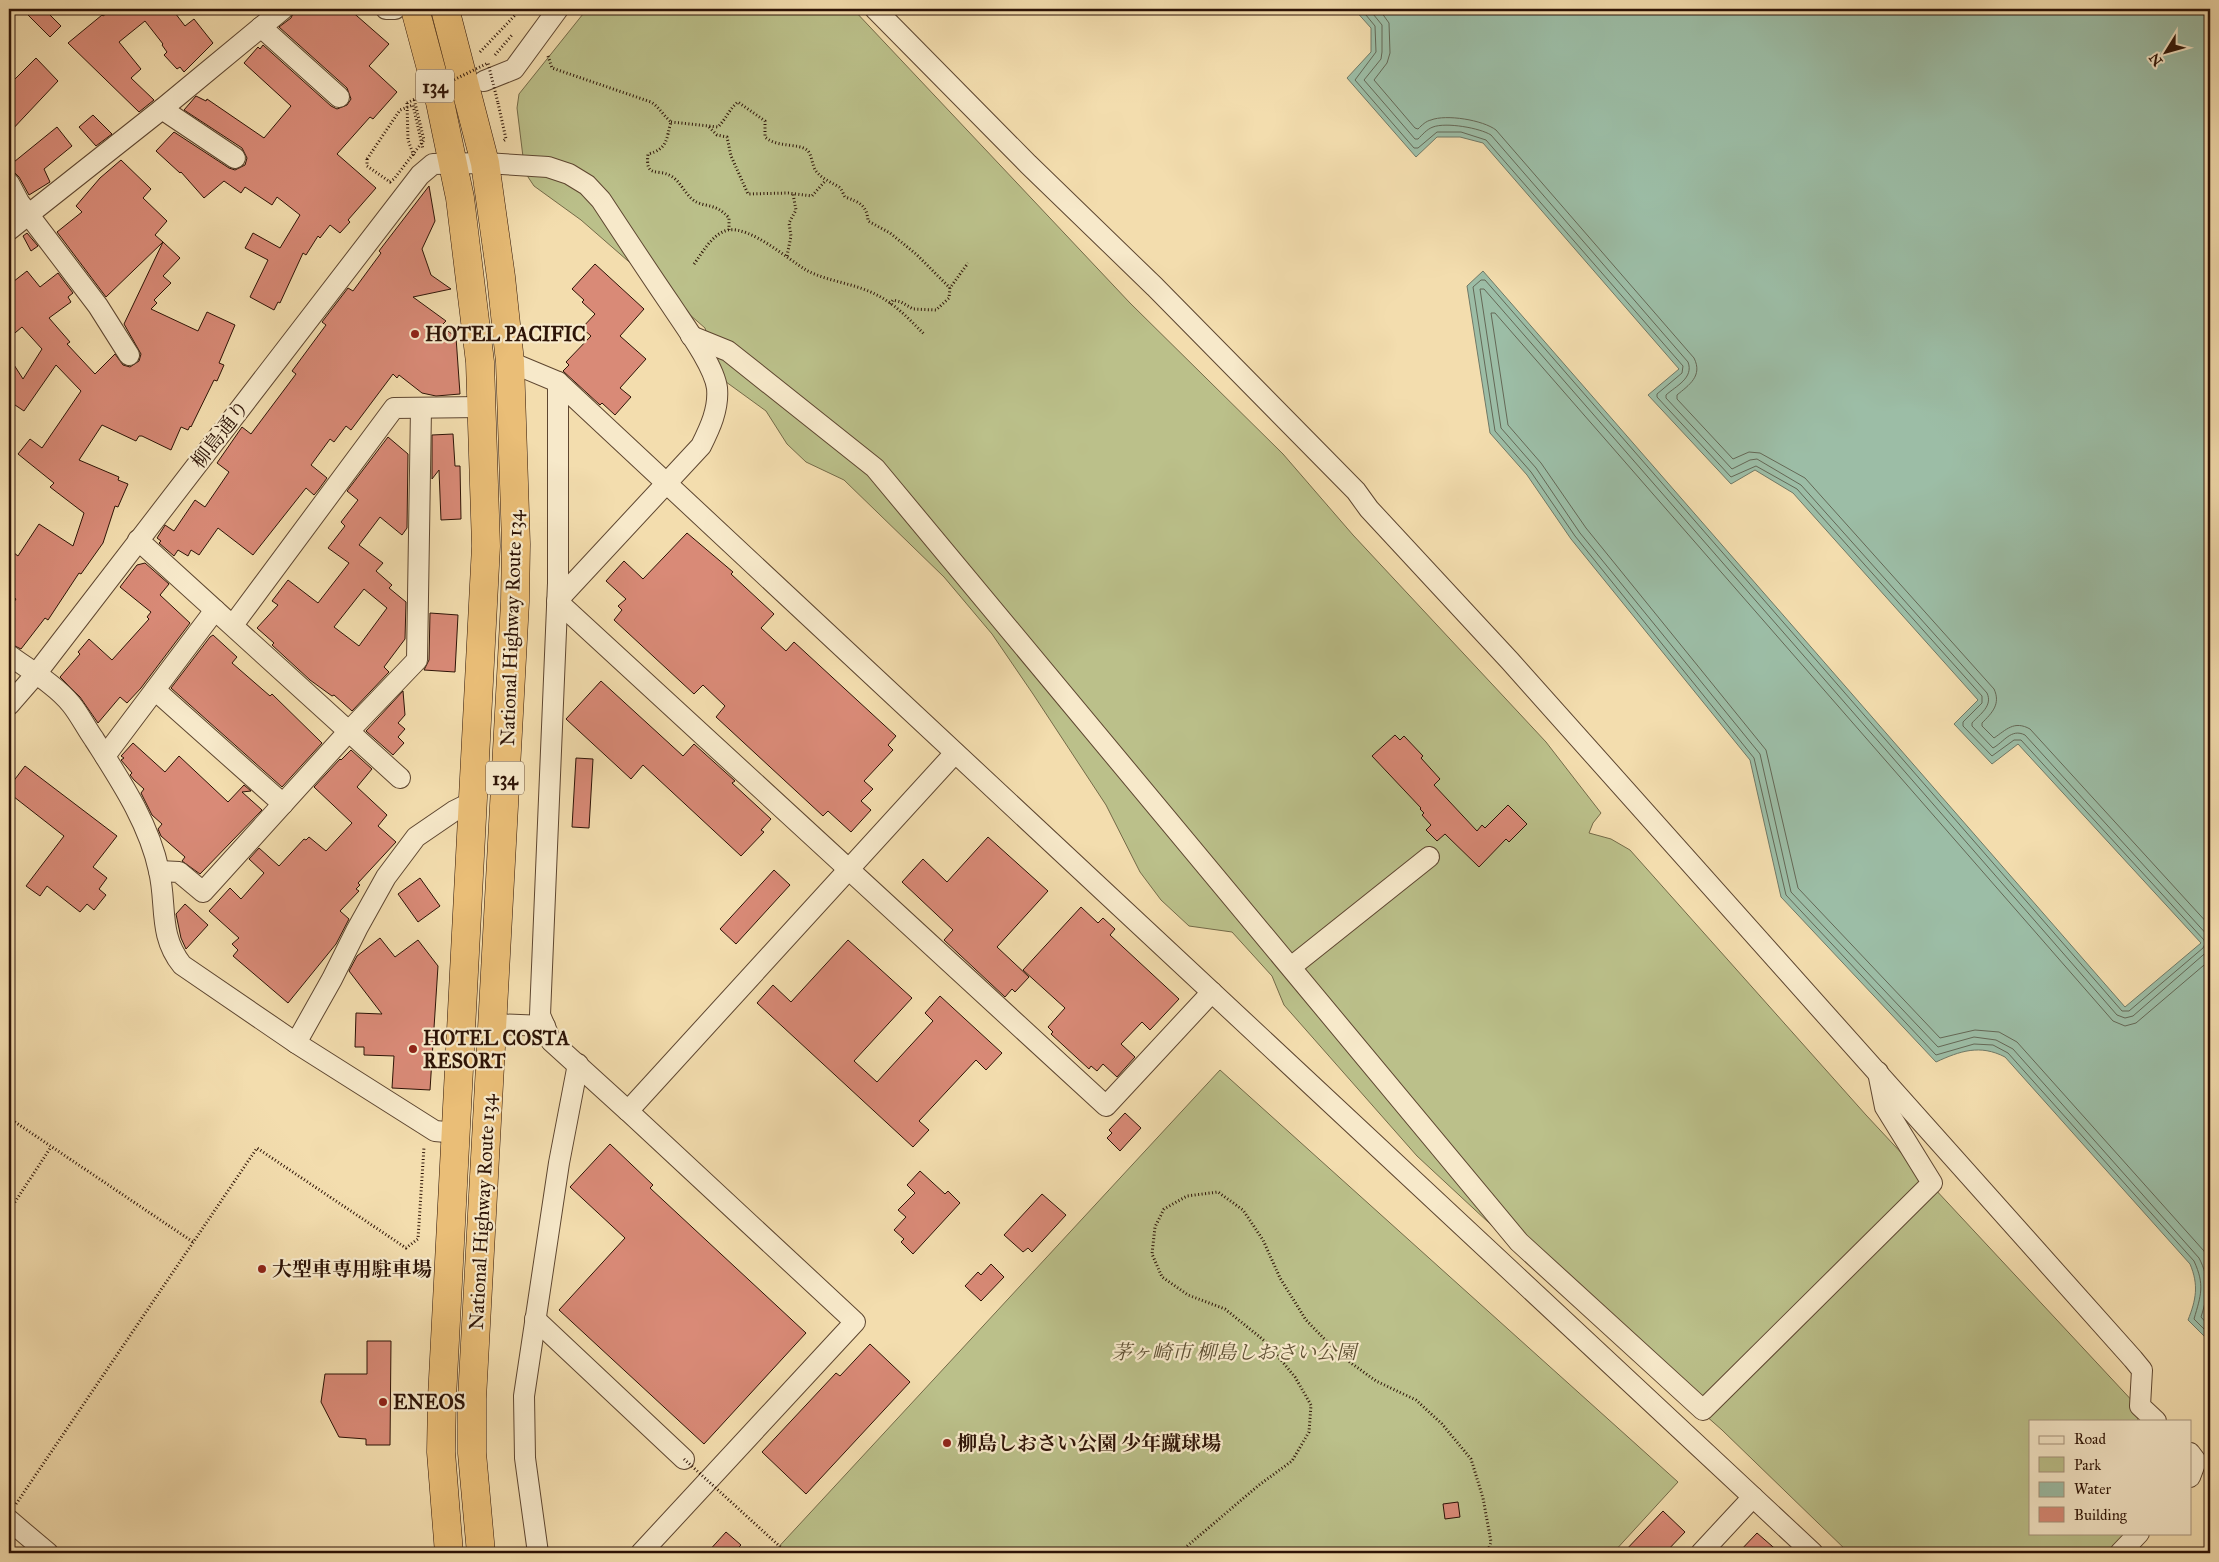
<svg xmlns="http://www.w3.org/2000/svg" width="2219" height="1562" font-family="'IM FELL Great Primer','Noto Serif JP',serif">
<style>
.green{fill:#bbc08a;stroke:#746a48}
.water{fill:#9cbda6;stroke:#707966}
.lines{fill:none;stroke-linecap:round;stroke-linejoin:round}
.shore{stroke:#646856;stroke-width:1}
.building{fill:#d98a77;stroke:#2d1306;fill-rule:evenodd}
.minor-casing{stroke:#5e4630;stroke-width:22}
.highway-casing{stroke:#2d1306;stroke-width:29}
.path{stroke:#2d1306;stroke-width:3;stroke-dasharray:1 2.5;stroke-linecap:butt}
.minor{stroke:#f7e9ca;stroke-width:20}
.highway{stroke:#eabe77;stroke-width:28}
.path-bridge{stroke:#2d1306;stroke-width:3;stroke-dasharray:1 2.5;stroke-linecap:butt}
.poi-dot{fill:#8f2418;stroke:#f7e9ca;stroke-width:2}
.labels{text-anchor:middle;stroke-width:4.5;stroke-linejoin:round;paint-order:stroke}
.shield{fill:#f7e9ca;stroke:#6a5341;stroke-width:1}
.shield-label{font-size:19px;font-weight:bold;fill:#2d1306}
.poi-label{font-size:20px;font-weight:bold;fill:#2d1306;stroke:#f7e9ca;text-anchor:start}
.street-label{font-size:20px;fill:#2d1306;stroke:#f7e9ca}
.park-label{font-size:20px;font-style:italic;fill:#5f5034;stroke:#f7e9ca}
</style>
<rect width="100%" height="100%" fill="#f3ddae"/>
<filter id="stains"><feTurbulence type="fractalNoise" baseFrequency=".004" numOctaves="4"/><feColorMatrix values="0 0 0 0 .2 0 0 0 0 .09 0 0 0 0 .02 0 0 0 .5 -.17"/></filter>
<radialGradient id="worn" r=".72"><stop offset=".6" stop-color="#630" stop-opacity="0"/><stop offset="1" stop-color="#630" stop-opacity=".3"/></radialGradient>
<!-- green -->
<g class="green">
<polygon points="587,9 853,9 1130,303 1283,454 1353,535 1546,742 1601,813 1593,823 1589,833 1611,839 1630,850 1866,1115 2137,1406 2140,1415 2137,1421 2030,1421 2030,1533 2127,1533 2108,1553 1849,1553 1722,1430 1502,1235 1417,1156 1284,1005 1272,976 1232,932 1189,926 1161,900 1140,872 1106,805 1033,694 992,634 944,577 844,480 806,462 787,444 766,411 722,379 705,328 581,220 534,186 528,177 524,165 517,108 519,94"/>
<polygon points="1220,1070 1678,1482 1613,1553 773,1553"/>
</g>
<!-- water -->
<path class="water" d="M1354 9H2210V1342L2188 1320C2196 1300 2199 1285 2190 1264L2005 1057C1980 1044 1960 1051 1936 1062L1781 897 1750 760 1571 539 1527 475 1490 433 1467 286 1483 271 2125 1007 2201 943 2018 744 1992 764 1954 724 1978 700 1793 493 1755 470 1731 484 1648 395 1679 369 1483 143 1460 137H1437L1416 157 1347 78 1371 52V28Z"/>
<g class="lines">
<!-- shore -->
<g class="shore">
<path d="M1361 9 1375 26 1376 52 1355 80 1414 148H1418L1437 132H1461L1486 140 1683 366 1682 373 1657 394V397L1731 477 1756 466 1797 489 1982 696V703L1963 722V726L1992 756 2014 740H2021L2204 940 2205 944 2203 948 2129 1011H2122L1485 280H1481L1473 287 1495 431 1531 472 1575 536 1754 758 1786 895 1936 1055 1974 1044 1993 1045 2008 1053 2194 1261C2205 1285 2201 1295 2194 1319L2210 1335"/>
<path d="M1369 9 1382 25V52L1381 59 1364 80 1415 139H1418C1422 135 1427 129 1433 127 1446 122 1480 128 1491 135L1688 362C1694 378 1676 386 1666 395V398L1732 469 1750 460 1757 459 1801 485 1987 693C1993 706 1980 714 1972 723V726L1993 748C2004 742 2011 728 2025 735L2210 938"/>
<path d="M1379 9 1389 23 1390 53 1387 63 1374 80 1415 128 1418 129C1422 125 1426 121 1431 120 1446 114 1483 120 1496 130L1694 358C1703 376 1689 385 1677 395V399L1733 459 1749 452 1760 453 1805 478 1994 689C2001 704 1992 713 1982 723V726L1994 738C2006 730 2014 720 2030 729L2210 926"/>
<path d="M2210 949 2133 1016 2125 1018 2117 1015 1484 289H1480L1501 428 1536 468 1580 533 1760 754 1791 892 1938 1047 1974 1037 1996 1040 2013 1049 2199 1258C2210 1279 2208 1295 2201 1317L2210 1327"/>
<polyline points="2210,960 2136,1023 2125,1026 2113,1021 1495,313 1491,313 1508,425 1541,463 1586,528 1766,750 1798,888 1940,1038 1975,1030 1999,1032 2017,1042 2204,1251 2210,1263"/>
</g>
</g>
<!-- building -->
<g class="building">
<polygon points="22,9 44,9 61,26 50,37"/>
<polygon points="113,9 172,9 185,26 194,19 213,43 184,72 180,67 177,69 164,55 167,52 162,45 163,44 145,21 119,42 141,69 131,78 154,100 139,112 68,43 102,15 103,16"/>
<polygon points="295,9 349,9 389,44 369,66 397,92 373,119 370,117 337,154 376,188 348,220 350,222 340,233 330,225 320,238 318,236 306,255 303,253 280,303 278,302 274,310 250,297 268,260 245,248 253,233 280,248 300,215 277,197 272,205 245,187 241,193 224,181 204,198 181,172 180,173 156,151 174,132 229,168 235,170 245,165 247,158 242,148 184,110 196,96 206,101 207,99 264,138 291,106 244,63 258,47 260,49 263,45 331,106 337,109 347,105 351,99 347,88 279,27 291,18"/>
<polygon points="36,58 58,81 9,133 9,85"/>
<polygon points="93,115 112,134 96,146 79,127"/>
<polygon points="57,127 72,146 44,169 50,182 29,195 19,177 15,173 9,171 9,166"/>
<polygon points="121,160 151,189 143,198 167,221 155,235 163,242 106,297 57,232 82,212 76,206 100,178"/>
<polygon points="429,186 435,221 422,249 431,275 451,289 413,297 446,321 441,326 456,337 460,394 436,396 422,393 399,375 397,378 393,374 351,430 346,426 334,442 330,439 311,465 327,478 319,489 314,495 306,488 253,555 218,528 199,555 191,550 188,556 178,550 174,556 159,543 161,541 157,538 164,527 165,525 174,531 195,500 205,507 229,472 217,463 233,440 242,427 251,434 296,374 292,371 326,325 322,322 348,288 353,291 381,253 379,251"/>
<polygon points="27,233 38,246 31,251 23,236"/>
<polygon points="163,242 180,258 163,276 171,283 154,300 157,303 151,309 198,331 207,312 235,325 219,363 224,365 217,381 214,380 191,427 190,426 188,430 181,427 171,450 142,436 139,436 136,441 102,425 79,460 119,477 118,480 128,484 118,507 115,506 103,543 81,574 79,573 48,620 45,618 21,649 9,643 9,609 16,599 9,594 9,549 18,556 39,524 73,546 84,513 50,487 54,483 18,454 30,439 42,448 81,391 56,365 24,411 9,401 9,357 23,379 42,349 22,327 9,338 9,285 27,271 40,287 58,273 73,293 68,297 71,302 49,318 70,342 67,344 95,374 115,354 123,365 130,367 139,361 141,354 124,324"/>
<polygon points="595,264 644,309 620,336 646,359 620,388 631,397 615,415 602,403 600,405 563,371 569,365 566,362 591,336 582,328 595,314 582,302 584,300 572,289"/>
<polygon points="453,434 455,466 460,466 461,519 441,520 439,470 432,479 432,435"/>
<path d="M388 437 408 454 407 528 402 535 380 517 359 545 383 563 376 571 392 585 389 588 406 602 405 639 384 667 389 672 352 711 334 695 332 696 310 680 272 645 274 643 257 628 278 605 272 601 288 580 318 603 349 563 328 548 345 526 341 522 358 500 347 491ZM364 589 387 608 359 646 334 627Z"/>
<polygon points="687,533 733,572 731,574 774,614 761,628 786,651 794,642 896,736 888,745 893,750 864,781 873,789 861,801 871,810 851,832 828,811 823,816 716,717 725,706 703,685 694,694 614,620 622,610 618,606 626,599 606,581 624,561 643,579"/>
<polygon points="145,563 169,584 160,595 190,623 141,688 127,703 120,697 98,723 80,697 60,677 80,654 78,652 89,639 112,660 149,619 147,617 151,612 120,587 137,565"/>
<polygon points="430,613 458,615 455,672 424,670 429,660"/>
<polygon points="213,635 237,657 232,663 270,696 272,694 322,743 282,787 171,688 210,637"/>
<polygon points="601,681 683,756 694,744 735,781 732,783 771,819 761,830 764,832 741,856 643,765 631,779 566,719"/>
<polygon points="403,691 405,715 398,723 405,729 398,737 404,743 393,755 366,731"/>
<polygon points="1395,735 1400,740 1404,736 1423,756 1421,758 1440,779 1434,785 1477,831 1482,825 1485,828 1508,805 1527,824 1509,842 1506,839 1479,867 1445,834 1437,841 1426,830 1431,825 1422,815 1424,813 1420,809 1421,808 1372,756"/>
<polygon points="133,743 165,772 179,756 228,802 244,785 251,791 242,792 262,810 200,874 182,861 185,857 161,836 158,829 162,824 152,815 141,793 144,789 134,780 130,775 132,773 121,760 124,758 121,756"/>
<polygon points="351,750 372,769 357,787 387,815 378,826 396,842 358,883 360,885 356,889 359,891 340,911 349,919 336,944 288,1003 233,956 238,950 232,944 239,938 209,911 230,888 241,899 264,873 249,859 259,848 279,866 304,839 306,840 309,837 326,851 352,823 314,787 340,759 341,760"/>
<polygon points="576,758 593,759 589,828 572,827"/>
<polygon points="25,766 117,836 93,867 107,878 99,889 106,895 94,910 87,904 80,912 47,886 40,896 26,886 64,836 9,793 9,787"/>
<polygon points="988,837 1048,891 997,947 1029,977 1015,992 1012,989 1005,997 944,940 953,930 902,882 923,859 947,882"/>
<polygon points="774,870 790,885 736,944 720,929"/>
<polygon points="420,878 440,906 418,922 398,894"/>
<polygon points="185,904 208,925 186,949 181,938 176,914"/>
<polygon points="1081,907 1098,923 1103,918 1115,929 1110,935 1179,999 1150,1030 1142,1022 1121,1044 1135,1057 1117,1077 1103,1064 1097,1071 1091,1066 1089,1069 1051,1034 1053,1032 1048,1027 1065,1008 1023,970"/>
<polygon points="380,938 395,957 418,940 438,966 430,1090 392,1088 394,1056 364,1055 364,1047 355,1047 356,1013 382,1014 349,971 357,956"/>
<polygon points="848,940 912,998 854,1061 877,1082 933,1021 925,1013 940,996 1002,1053 986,1070 976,1060 919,1121 929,1130 913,1147 757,1003 773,985 791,1002"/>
<polygon points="1125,1113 1141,1128 1120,1151 1107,1138 1112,1133 1109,1130"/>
<polygon points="610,1144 653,1185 650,1188 806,1333 704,1444 559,1310 625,1238 570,1187"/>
<polygon points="920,1171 945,1194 948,1191 960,1203 913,1254 901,1242 904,1239 894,1230 906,1217 898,1210 915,1193 907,1185"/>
<polygon points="1042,1194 1066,1215 1032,1252 1028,1248 1023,1252 1004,1235"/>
<polygon points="991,1264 1004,1277 981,1301 965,1286 978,1272 981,1275"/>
<polygon points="367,1341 391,1341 390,1445 366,1445 366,1439 339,1437 321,1402 325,1374 367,1374"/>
<polygon points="870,1344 910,1382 806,1494 762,1452 836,1373 840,1376"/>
<polygon points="1458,1502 1460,1517 1445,1519 1443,1504"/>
<polygon points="1663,1511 1685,1532 1665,1553 1623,1553"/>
<polygon points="726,1532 741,1545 733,1553 707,1553"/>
<polygon points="1757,1533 1780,1553 1738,1553"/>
</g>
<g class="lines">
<!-- minor casing -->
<g class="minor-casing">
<g id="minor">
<polyline points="386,9 395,9"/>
<polyline points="875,9 1028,164 1155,287 1356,491 1369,509 1510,661 2133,1359 2142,1370 2140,1406 2156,1421"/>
<polyline points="261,27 339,97"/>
<polyline points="484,81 514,69 558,9"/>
<polyline points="162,109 235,158"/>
<polyline points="9,183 19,202 98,306 129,355"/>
<polyline points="9,230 162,109 283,9"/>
<polyline points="691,336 728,351 875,468 1519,1242 1703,1410 1932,1183 1885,1107 1878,1072"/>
<polyline points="510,362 558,382 1813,1553"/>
<polyline points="558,382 558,583 540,1015 551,1041 628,1111 955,753"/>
<polyline points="138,540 400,778"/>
<polyline points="233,625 394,408 482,407"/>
<path d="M9 655C28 669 56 685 71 704 80 715 86 728 94 739 120 780 149 823 159 871 167 905 158 935 182 965L296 1043 435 1131 457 1133"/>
<polyline points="155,690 283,804"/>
<path d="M9 705 36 674 420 175 433 164 485 163 548 167 569 174 587 185 601 200C624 235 647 270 671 305 684 325 714 365 717 388 719 409 710 428 701 446L557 601 1106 1106 1212 992"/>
<polyline points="105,756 215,610"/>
<polyline points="159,871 179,872 203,892 349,731 417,660 421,408"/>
<polyline points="1291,967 1429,857"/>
<polyline points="492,1024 545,1026"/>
<polyline points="296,1043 332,979 357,929 386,877 416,837 454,811 474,801"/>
<polyline points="628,1111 855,1322 641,1553"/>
<polyline points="535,1319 684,1459"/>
<polyline points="2190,1453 2196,1461 2190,1477"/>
<polyline points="9,1520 48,1553"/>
<polyline points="538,1553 525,1458 524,1396 559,1163 578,1064"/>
<polyline points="1701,1553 1753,1497"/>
<polyline points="2120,1553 2139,1533"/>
</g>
</g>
<!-- highway casing -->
<g class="highway-casing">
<g id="highway">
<polyline points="415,9 440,102 460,198 480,362 486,546 442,1398 441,1452 449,1553"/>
<polyline points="445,9 485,163 501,277 510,362 516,544 515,602 472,1399 472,1453 481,1553"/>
</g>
</g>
<!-- path -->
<g class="path">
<polyline points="480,52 521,9"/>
<polyline points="495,55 512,35"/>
<path d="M548 56 552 68 651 102C659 107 663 115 671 122 666 139 668 149 648 154 645 179 658 168 671 176 680 181 684 192 692 199 704 209 714 201 729 218V230"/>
<polyline points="407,103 408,140 414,156"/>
<polyline points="498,103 506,139 502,142"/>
<path d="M671 122 718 127C726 119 730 108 738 102L765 121V137C778 148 798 143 807 150 812 154 812 166 816 171 822 179 831 182 839 187 842 189 843 194 845 197 859 202 867 205 868 221L890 233 916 254 950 288"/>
<polyline points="709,127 717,135 727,137 731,156 748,194 788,193 812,196 826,180"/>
<polyline points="367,159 400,110 413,105 423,149"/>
<polyline points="787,256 791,236 789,223 796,210 793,194"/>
<path d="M694 264C703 252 712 234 728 230 750 226 788 259 806 270 830 283 859 283 884 299 899 308 912 322 924 334"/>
<polyline points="890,304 893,300 901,302 913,309 936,310 949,298 950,288 968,263"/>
<polyline points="9,1118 193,1242"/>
<polyline points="9,1211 51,1147"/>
<polyline points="16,1504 257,1148 406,1248 418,1239 424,1147"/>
<polyline points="1179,1553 1259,1485 1292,1461 1309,1432 1311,1405 1295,1377 1266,1342 1225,1309 1188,1295 1162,1277 1152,1254 1155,1227 1164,1209 1187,1196 1218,1192 1243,1210 1263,1240 1280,1278 1306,1320 1340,1355 1376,1381 1416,1400 1442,1424 1471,1459 1483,1498 1491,1542 1487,1553"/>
</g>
<!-- minor -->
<use href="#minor" class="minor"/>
<!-- highway -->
<use href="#highway" class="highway"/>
<!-- path-bridge -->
<g class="path-bridge">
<polyline points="407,103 488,63 498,103"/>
<polyline points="367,159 367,166 390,182 394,179 424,140 414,99"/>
<polyline points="684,1459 787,1553"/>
</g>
</g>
<!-- markers -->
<g class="poi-dot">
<circle cx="415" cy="334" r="5"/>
<circle cx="413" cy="1049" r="5"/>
<circle cx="262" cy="1269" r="5"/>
<circle cx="383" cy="1402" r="5"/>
<circle cx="947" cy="1443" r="5"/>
</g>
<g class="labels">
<!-- shield labels -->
<g class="shield">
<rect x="416" y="69.5" width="38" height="33" rx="4"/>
<rect x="486" y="761.5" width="38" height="33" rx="4"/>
</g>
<g class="shield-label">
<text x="435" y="93">134</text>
<text x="505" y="785">134</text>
</g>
<!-- poi labels -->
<g class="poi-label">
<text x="425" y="341">HOTEL PACIFIC</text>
<text x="423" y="1045">HOTEL COSTA<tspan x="423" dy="23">RESORT</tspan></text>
<text x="272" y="1276">大型車専用駐車場</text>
<text x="393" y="1409">ENEOS</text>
<text x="957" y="1450">柳島しおさい公園 少年蹴球場</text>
</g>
<!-- street labels -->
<g class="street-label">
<text transform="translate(220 434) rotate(-52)" y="7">柳島通り</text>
<text transform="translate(511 628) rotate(-88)" y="7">National Highway Route 134</text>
<text transform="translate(482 1212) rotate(-87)" y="7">National Highway Route 134</text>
</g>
<!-- park labels -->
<g class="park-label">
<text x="1234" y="1359">茅ヶ崎市 柳島しおさい公園</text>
</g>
</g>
<!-- margin -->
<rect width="2219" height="1562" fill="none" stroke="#f3ddae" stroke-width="30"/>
<rect x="10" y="10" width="2199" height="1542" fill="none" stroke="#2d1306" stroke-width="2.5"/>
<rect x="15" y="15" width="2189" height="1532" fill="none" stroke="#2d1306"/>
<!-- legend -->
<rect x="2029" y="1420" width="162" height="115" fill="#f7e9ca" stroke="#a6937c"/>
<rect x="2039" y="1436" width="25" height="8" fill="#f7e9ca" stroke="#a6937c"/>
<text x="2074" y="1444" font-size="15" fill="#2d1306">Road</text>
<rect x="2039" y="1457" width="25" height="15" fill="#bbc08a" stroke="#a6937c"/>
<text x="2074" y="1470" font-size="15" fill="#2d1306">Park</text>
<rect x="2039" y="1482" width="25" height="15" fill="#9cbda6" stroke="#a6937c"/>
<text x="2074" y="1494" font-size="15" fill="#2d1306">Water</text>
<rect x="2039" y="1507" width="25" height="15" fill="#d98a77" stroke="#a6937c"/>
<text x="2074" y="1520" font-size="15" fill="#2d1306">Building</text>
<!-- north arrow -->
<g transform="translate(2166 52) rotate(233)" stroke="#f7e9ca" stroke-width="4" paint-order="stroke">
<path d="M0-4L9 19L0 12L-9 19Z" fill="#2d1306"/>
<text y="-8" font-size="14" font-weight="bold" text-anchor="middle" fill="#2d1306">N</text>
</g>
<rect width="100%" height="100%" filter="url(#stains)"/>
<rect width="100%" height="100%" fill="url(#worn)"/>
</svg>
